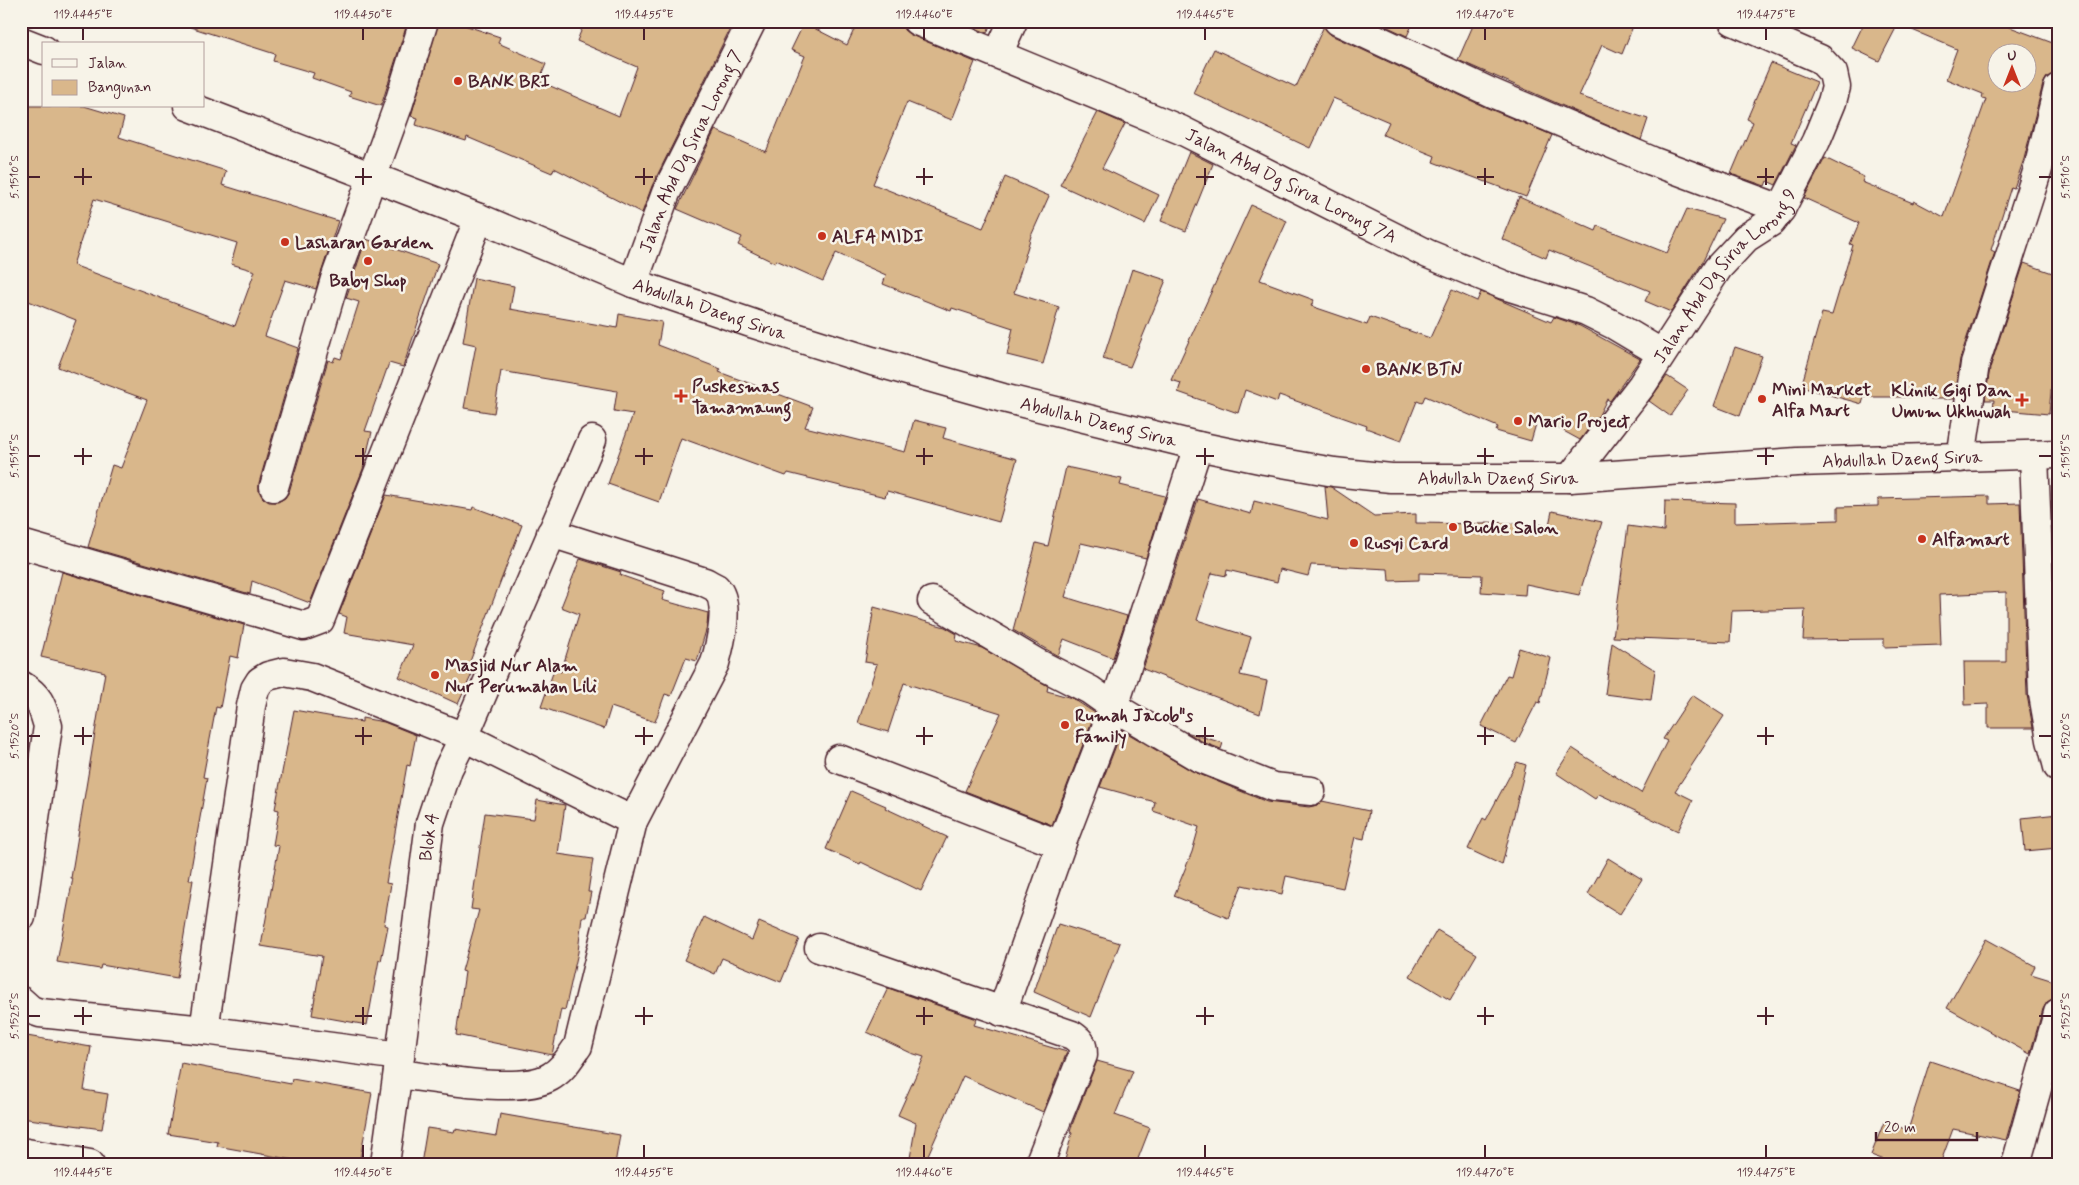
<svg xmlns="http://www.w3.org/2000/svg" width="2079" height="1185" font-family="Mynerve,sans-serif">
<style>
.building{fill:#d9b78b;stroke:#4a1f2b;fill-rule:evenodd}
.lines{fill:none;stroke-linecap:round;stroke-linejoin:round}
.street-casing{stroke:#4a1f2b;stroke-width:31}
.secondary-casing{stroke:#4a1f2b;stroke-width:31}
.street{stroke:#f7f3e8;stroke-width:28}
.secondary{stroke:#f7f3e8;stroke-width:28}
.ticks{fill:none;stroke:#4a1f2b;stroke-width:2}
.poi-dot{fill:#c8321e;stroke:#f7f3e8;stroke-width:2}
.labels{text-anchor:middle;stroke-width:5;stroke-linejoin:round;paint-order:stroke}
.poi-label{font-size:18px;font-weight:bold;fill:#4a1f2b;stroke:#f7f3e8;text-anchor:start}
.street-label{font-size:18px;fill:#4a1f2b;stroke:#f7f3e8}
.neatline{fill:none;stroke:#4a1f2b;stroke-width:2}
.ticks-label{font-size:12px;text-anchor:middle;fill:#4a1f2b}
</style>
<rect width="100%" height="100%" fill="#f7f3e8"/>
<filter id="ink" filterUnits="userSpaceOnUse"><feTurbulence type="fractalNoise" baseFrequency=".02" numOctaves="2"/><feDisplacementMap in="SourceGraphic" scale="10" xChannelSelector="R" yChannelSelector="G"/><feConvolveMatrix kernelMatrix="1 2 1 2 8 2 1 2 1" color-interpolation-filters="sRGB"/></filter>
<g filter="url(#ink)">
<!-- building -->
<g class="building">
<polygon points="190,21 408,21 381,106 349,96 351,92 312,78 314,73 273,61 275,54 190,27"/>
<polygon points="439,21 452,21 500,37 498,43 546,64 539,81 619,116 637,67 577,41 585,21 712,21 730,29 652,186 642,213 554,168 552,173 467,137 466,141 416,125 418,118 411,116"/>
<polygon points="858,21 902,21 904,30 911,35 975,62 952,120 907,102 873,184 983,228 1005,177 1049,196 1031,236 1014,293 1059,307 1043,364 1007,355 1013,328 952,308 951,311 883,284 886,275 836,253 823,281 776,260 775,263 738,245 742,237 677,209 715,130 766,152 805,56 791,50 804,23 847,45"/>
<polygon points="959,21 992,21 987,33"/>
<polygon points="1375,21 1414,21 1407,36"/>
<polygon points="1475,21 1635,21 1622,54 1602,45 1579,96 1648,119 1641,140 1458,60"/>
<path d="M1865 21H1994L2058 45V73L2047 77 2043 84 2024 159 2014 188 2011 187 1991 250 1995 252 1960 359 1954 399H1927V397H1864L1862 404 1801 387 1822 313 1832 315 1853 245 1850 244 1859 223 1804 198 1825 158 1864 177 1862 182 1913 203 1914 201 1944 217 1986 99 1982 98 1983 94 1946 79 1957 49 1898 24 1879 61 1852 48ZM1996 52H2026V82H1996Z"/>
<polygon points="1324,26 1331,35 1485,107 1552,135 1526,197 1433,162 1435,156 1383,135 1389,122 1333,98 1310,148 1193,93 1214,49 1296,87"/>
<polygon points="1771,63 1817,82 1791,143 1796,145 1776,185 1767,181 1765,186 1731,174 1753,122 1747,119"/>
<path d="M21 106H84L124 118 119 137 226 171 222 185 338 221 316 289 285 280 265 336 298 348 259 483V491L263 498 269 502H278L285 498 289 492 328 360 333 362 335 357 341 359 359 302 346 298 366 239 438 264 403 367 389 363 365 431 372 432 363 469 310 603 252 581 250 594 88 547 112 465 121 468 147 400 58 367 76 320 21 298ZM94 199 237 243 231 264 255 271 235 326 73 265Z"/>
<polygon points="1098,112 1125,124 1102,168 1159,195 1145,224 1060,185"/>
<polygon points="1189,152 1213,164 1186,231 1161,221"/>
<polygon points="1519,197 1596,231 1598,226 1667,253 1687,209 1723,219 1702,263 1671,312 1645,301 1650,291 1549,250 1546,258 1502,239"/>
<polygon points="1251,205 1287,221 1260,280 1314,300 1311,306 1367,325 1370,317 1430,338 1452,290 1477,301 1481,292 1551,322 1554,317 1580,326 1640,359 1610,401 1607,399 1599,415 1580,440 1538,417 1531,441 1496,431 1498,427 1425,396 1422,403 1417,401 1401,441 1366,428 1367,426 1279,395 1277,402 1245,390 1238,413 1178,392 1181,383 1171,380"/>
<polygon points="2024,263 2058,275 2058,314 2049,414 1993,409 1994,400 1985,400 1990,368"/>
<polygon points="1132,269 1166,280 1130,367 1103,359"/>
<polygon points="474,278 514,286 510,309 617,328 619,314 662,322 658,345 721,369 719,372 813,407 805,427 905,452 914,420 946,428 943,438 1017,459 999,522 887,491 885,497 788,473 786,476 681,438 659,502 608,484 633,414 614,411 617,391 501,371 494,413 464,408 476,345 463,342"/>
<polygon points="1735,347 1762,356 1740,416 1714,406"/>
<polygon points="1667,376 1688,390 1670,416 1649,401"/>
<polygon points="1066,467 1122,479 1120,485 1165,496 1146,558 1081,543 1065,597 1127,616 1113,658 1064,639 1058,656 1013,630 1036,543 1048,546"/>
<polygon points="1325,486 1331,487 1374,516 1416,514 1416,523 1485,524 1485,522 1549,525 1552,511 1602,522 1579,595 1526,584 1525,595 1481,592 1482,575 1419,573 1419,580 1389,581 1388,569 1311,565 1308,576 1280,569 1277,582 1227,570 1226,576 1212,573 1197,620 1251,637 1240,675 1267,681 1260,714 1143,669 1198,499 1251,514 1254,501 1328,520"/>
<polygon points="386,495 472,510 473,507 522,525 466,672 472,674 458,704 399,677 413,645 344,633 347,617 339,614"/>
<polygon points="1989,496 1989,504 2020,503 2027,695 2033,728 1988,728 1988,704 1965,705 1964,662 2006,662 2006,592 1939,595 1941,645 1884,647 1884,639 1803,640 1805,609 1732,611 1730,642 1613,637 1628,526 1664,531 1665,501 1735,503 1735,523 1838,520 1838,507 1878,506 1878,499"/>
<polygon points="2051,501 2058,501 2058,617 2056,617"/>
<polygon points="580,559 621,572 620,575 665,591 662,600 708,613 707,627 697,661 686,658 671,696 665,694 655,722 611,707 604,729 541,707 554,670 561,672 579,614 561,607"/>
<polygon points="62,572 244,625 238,658 230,656 220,708 216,707 203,777 207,778 189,880 193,880 177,978 101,965 100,969 57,962 73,878 71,878 105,672 41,657"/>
<polygon points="874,607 945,627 957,634 956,641 982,648 1048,686 1047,691 1072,698 1095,713 1052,825 965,791 1001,713 904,683 888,732 858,723 877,664 865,662"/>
<polygon points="1612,643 1655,670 1651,700 1605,694"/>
<polygon points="1519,648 1551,658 1540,703 1537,702 1516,743 1481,726 1507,675 1511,676"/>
<polygon points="1692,695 1724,716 1675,791 1693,800 1678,831 1599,794 1595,799 1556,773 1572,748 1641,793 1667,741 1663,739"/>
<polygon points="294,710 362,722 362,718 384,722 416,735 410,766 407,765 386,883 391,884 384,925 388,926 381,961 379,960 367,1025 312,1015 322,956 261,946 279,846 273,845 279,810 275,809"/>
<polygon points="1122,730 1192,771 1267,802 1309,807 1317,805 1322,801 1369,811 1364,839 1355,837 1343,888 1286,876 1282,894 1242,885 1228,918 1174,896 1192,852 1199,827 1153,811 1155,802 1100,787"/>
<polygon points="1186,732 1223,743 1221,749 1205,743"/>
<polygon points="1517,762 1526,765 1502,865 1468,849 1483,818 1486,820"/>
<polygon points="851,791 886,806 885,808 947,837 921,891 861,862 860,864 826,849"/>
<polygon points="537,800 565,805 558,854 593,859 588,892 591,892 586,917 582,917 578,952 565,1010 561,1009 552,1055 456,1035 465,972 462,971 479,910 471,909 485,813 534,819"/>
<polygon points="2058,814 2058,848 2025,851 2022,818"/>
<polygon points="1608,858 1642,879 1620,914 1588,894"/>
<polygon points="704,917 752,940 759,922 799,939 781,982 722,958 715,974 684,960"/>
<polygon points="1058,924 1120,943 1091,1017 1034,992"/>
<polygon points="1437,930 1477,954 1450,1000 1410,976"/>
<polygon points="1986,939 2035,966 2031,974 2057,982 2054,998 2047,1002 2043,1009 2030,1054 1947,1008"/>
<polygon points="888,988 977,1019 974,1025 1067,1052 1043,1112 963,1076 924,1164 909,1164 916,1123 898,1115 924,1057 911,1053 867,1032"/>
<polygon points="21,1035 91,1047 84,1090 108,1094 102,1129 21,1118"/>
<polygon points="1097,1061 1133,1071 1115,1115 1150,1128 1136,1164 1064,1164 1072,1133 1070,1132 1072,1125"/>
<polygon points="1930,1061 2020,1091 2006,1140 1953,1129 1940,1164 1895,1164 1871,1155 1884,1122 1908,1130"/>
<polygon points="181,1063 291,1084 292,1079 372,1093 359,1164 316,1164 217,1146 218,1142 168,1134"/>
<polygon points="500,1114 620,1135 615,1164 421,1164 427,1128 454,1132 455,1129 496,1136"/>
</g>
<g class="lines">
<!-- street casing -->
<g class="street-casing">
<g id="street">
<path id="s1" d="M917 21 1181 130 1428 254 1504 285 1586 311 1614 325 1661 353"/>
<polyline points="1338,21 1492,93 1652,161 1781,209"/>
<polyline points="998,54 1013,21"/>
<path id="s2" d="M633 283 666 193 752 21"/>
<polyline points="2034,455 2043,694 2051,740 2058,767"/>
<polyline points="1961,458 1975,364 2038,169 2058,88"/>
<path id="s3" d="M1570 478 1642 385 1718 268 1746 238 1771 222 1781 209 1816 141 1832 102 1836 87 1833 73 1820 59 1733 21"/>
<polyline points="274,487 335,279 398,106 424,21"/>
<polyline points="21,544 304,626 320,620 479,218"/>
<polyline points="932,601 1037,663 1090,690 1114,707 1198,757 1273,787 1311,791"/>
<path d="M21 685C40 696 42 706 48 726L21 917"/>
<polyline points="839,759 1061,845"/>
<path d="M819 948 1072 1035C1081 1041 1083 1044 1083 1055L1039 1164"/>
<polyline points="21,1001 31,1010 40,1013 204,1030 400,1056"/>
<polyline points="1002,1012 1061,845 1114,707 1198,446"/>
<polyline points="204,1030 251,706 255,689 260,681 268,676 284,672 312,677 464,737 633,821"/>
<path d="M398 1074C434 1078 519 1095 550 1077 563 1070 570 1057 578 1046L633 821 715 663C720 645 731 603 716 588 713 586 708 584 705 582L551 533"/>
<polyline points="21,1152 90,1164"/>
<path id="s4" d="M385 1164 400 1056 430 823 448 769 464 737 592 440"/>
<polyline points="2016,1164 2058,1013"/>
</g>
</g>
<!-- secondary casing -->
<g class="secondary-casing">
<g id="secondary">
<polyline points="21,41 44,50"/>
<path id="s5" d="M188 106 479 218 633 283 754 324 872 361 1003 398 1198 446 1265 460 1334 472 1391 478H1570L1797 462 2058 454"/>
</g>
</g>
<!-- street -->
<use href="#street" class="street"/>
<!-- secondary -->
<use href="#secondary" class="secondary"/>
</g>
</g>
<!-- ticks -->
<path class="ticks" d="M83 28V40M363 28V40M644 28V40M924 28V40M1205 28V40M1485 28V40M1766 28V40M83 168V185M363 168V185M644 168V185M924 168V185M1205 168V185M1485 168V185M1766 168V185M28 177H40M74 177H92M355 177H372M635 177H653M916 177H933M1196 177H1214M1477 177H1494M1757 177H1774M2039 177H2052M83 448V465M363 448V465M644 448V465M924 448V465M1205 448V465M1485 448V465M1766 448V465M28 456H40M74 456H92M355 456H372M635 456H653M916 456H933M1196 456H1214M1477 456H1494M1757 456H1774M2039 456H2052M83 727V745M363 727V745M644 727V745M924 727V745M1205 727V745M1485 727V745M1766 727V745M28 736H40M74 736H92M355 736H372M635 736H653M916 736H933M1196 736H1214M1477 736H1494M1757 736H1774M2039 736H2052M83 1007V1025M363 1007V1025M644 1007V1025M924 1007V1025M1205 1007V1025M1485 1007V1025M1766 1007V1025M28 1016H40M74 1016H92M355 1016H372M635 1016H653M916 1016H933M1196 1016H1214M1477 1016H1494M1757 1016H1774M2039 1016H2052M83 1145V1158M363 1145V1158M644 1145V1158M924 1145V1158M1205 1145V1158M1485 1145V1158M1766 1145V1158"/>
<!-- markers -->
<g class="poi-dot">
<circle cx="458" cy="81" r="5"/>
<circle cx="822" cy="236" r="5"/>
<circle cx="285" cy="242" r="5"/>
<circle cx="368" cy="261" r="5"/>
<circle cx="1366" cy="369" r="5"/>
<path d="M678.5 388.5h5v5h5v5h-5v5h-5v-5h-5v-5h5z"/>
<circle cx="1762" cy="399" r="5"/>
<path d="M2019.5 392.5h5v5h5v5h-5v5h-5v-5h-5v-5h5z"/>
<circle cx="1518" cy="421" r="5"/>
<circle cx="1453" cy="527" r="5"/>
<circle cx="1922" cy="539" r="5"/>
<circle cx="1354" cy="543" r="5"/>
<circle cx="435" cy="675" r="5"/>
<circle cx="1065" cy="725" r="5"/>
</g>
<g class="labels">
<!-- poi labels -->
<g class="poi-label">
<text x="468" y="87">BANK BRI</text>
<text x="832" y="242">ALFA MIDI</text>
<text x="295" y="248">Lasharan Garden</text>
<text x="368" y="286" text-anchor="middle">Baby Shop</text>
<text x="1376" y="375">BANK BTN</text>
<text x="692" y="392">Puskesmas<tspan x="692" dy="21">Tamamaung</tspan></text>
<text x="1772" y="395">Mini Market<tspan x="1772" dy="21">Alfa Mart</tspan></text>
<text x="2011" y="396" text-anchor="end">Klinik Gigi Dan<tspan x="2011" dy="21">Umum Ukhuwah</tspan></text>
<text x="1528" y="427">Mario Project</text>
<text x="1463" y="533">Buche Salon</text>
<text x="1932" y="545">Alfamart</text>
<text x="1364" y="549">Rusyi Card</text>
<text x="445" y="671">Masjid Nur Alam<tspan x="445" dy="21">Nur Perumahan Lili</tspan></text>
<text x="1075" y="721">Rumah Jacob"s<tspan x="1075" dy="21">Family</tspan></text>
</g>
<!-- street labels -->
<g class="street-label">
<text dy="6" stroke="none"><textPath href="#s2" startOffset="144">Jalan Abd Dg Sirua Lorong 7</textPath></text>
<text dy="6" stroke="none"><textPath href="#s1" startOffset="409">Jalan Abd Dg Sirua Lorong 7A</textPath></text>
<text dy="6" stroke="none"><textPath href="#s3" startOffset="256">Jalan Abd Dg Sirua Lorong 9</textPath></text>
<text dy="6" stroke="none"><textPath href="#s5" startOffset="560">Abdullah Daeng Sirua</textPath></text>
<text dy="6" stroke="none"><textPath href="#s5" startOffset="965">Abdullah Daeng Sirua</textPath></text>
<text dy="6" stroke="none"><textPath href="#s5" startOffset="1775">Abdullah Daeng Sirua</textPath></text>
<text dy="6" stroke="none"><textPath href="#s5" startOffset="1370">Abdullah Daeng Sirua</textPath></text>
<text dy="6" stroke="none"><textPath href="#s4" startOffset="330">Blok A</textPath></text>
</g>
</g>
<!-- margin -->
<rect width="2079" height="1185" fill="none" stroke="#f7f3e8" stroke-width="55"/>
<!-- legend -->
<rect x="42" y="42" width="162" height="65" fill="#f7f3e8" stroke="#b29e9c"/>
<rect x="52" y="59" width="25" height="8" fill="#f7f3e8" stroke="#b29e9c"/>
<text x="88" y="68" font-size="15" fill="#4a1f2b">Jalan</text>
<rect x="52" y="80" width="25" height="15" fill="#d9b78b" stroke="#b29e9c"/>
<text x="88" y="92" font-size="15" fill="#4a1f2b">Bangunan</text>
<!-- north arrow -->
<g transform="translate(2012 68)"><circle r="24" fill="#f7f3e8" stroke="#b29e9c"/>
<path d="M0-4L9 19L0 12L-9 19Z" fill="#c8321e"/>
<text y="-8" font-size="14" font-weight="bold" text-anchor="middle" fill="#4a1f2b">U</text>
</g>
<!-- scale -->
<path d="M1876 1132v8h101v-8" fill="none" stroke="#4a1f2b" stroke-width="2.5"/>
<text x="1884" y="1132" font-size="15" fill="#4a1f2b" stroke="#f7f3e8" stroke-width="4" paint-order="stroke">20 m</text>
<rect x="28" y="28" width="2024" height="1130" class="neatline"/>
<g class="ticks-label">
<text x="83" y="18">119.4445°E</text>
<text x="363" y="18">119.4450°E</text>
<text x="644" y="18">119.4455°E</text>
<text x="924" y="18">119.4460°E</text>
<text x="1205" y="18">119.4465°E</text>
<text x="1485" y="18">119.4470°E</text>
<text x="1766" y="18">119.4475°E</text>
<text transform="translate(14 177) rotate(-90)" y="4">5.1510°S</text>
<text transform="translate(2065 177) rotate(-90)" y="4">5.1510°S</text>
<text transform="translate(14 456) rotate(-90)" y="4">5.1515°S</text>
<text transform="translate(2065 456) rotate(-90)" y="4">5.1515°S</text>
<text transform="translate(14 736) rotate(-90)" y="4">5.1520°S</text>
<text transform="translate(2065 736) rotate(-90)" y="4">5.1520°S</text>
<text transform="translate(14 1016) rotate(-90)" y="4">5.1525°S</text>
<text transform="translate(2065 1016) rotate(-90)" y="4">5.1525°S</text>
<text x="83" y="1176">119.4445°E</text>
<text x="363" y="1176">119.4450°E</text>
<text x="644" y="1176">119.4455°E</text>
<text x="924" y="1176">119.4460°E</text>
<text x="1205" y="1176">119.4465°E</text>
<text x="1485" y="1176">119.4470°E</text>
<text x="1766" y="1176">119.4475°E</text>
</g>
</svg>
